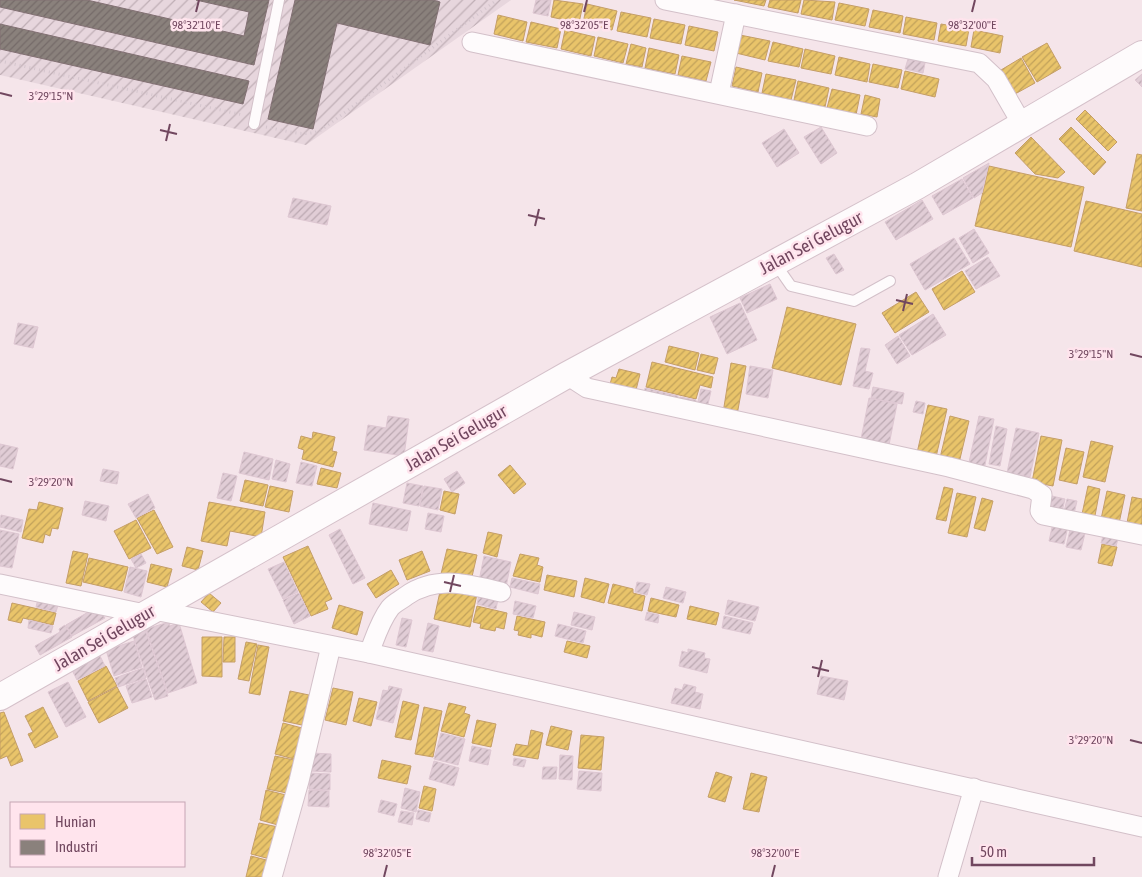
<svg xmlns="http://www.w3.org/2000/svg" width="1142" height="877" font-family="'Asap Condensed',sans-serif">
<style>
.industrial{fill:url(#industrial-furrows)}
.homes{fill:url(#homes-hatch);stroke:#c59e67}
.industry{fill:url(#industry-hatch);stroke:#827073}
.building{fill:url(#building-hatch);stroke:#dec7d2}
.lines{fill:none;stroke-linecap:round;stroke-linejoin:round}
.service-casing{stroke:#d3c0c9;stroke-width:12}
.minor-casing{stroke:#d3c0c9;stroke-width:21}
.secondary-casing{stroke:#d5c1ca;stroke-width:28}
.path{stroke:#d4c5cd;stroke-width:3;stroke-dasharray:1 4;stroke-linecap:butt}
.service{stroke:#fefbfc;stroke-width:10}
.minor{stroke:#fefbfc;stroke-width:19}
.secondary{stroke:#fefbfc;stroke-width:26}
.ticks{fill:none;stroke:#71475f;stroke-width:2}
.labels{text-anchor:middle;stroke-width:5;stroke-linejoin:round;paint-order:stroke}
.street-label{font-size:18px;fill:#71475f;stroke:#ffe4ed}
.ticks-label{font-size:12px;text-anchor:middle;fill:#71475f;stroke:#ffe4ed;stroke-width:5;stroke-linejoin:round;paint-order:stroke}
</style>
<defs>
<pattern id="industrial-furrows" width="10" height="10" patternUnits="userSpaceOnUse" patternTransform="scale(1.25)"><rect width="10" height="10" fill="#e7d6dd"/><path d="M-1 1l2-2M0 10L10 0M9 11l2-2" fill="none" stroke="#c0afb6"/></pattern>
<pattern id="homes-hatch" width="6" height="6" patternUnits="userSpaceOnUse" patternTransform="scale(1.25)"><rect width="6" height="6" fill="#e9c46a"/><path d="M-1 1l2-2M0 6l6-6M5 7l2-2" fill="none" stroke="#c1a15a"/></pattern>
<pattern id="industry-hatch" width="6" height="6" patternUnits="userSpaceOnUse" patternTransform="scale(1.25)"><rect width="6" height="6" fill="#8a817c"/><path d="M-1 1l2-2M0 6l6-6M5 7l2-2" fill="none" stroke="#756b69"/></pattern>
<pattern id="building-hatch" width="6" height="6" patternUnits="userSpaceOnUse" patternTransform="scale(1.25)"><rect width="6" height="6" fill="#e1cdd6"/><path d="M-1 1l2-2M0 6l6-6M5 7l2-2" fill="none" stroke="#bba8b1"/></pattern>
</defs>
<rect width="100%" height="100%" fill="#f5e5ea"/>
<!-- industrial -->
<polygon class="industrial" points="0,0 511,0 306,145 0,75"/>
<!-- homes -->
<g class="homes">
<polygon points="554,0 583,4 579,23 551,17"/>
<polygon points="734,0 766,0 764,6"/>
<polygon points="770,0 801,0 798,13 768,7"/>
<polygon points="804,0 835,2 832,20 801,14"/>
<polygon points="839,3 869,9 865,26 835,20"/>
<polygon points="587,4 617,11 612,30 583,23"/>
<polygon points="873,10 903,16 900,33 869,27"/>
<polygon points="621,12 651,18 647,37 617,31"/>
<polygon points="498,15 527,22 523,41 494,34"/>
<polygon points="906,17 937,23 934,40 903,34"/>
<polygon points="654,19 685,25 681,44 650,38"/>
<polygon points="531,22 561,29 557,48 526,42"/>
<polygon points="941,24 969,29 966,46 938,41"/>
<polygon points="689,26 718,32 714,51 685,45"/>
<polygon points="565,30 595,37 591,56 561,49"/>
<polygon points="974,30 1003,36 1000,53 971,47"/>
<polygon points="740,35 770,41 765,60 736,53"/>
<polygon points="598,37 628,44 623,63 594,56"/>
<polygon points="773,42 803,49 799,67 768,61"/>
<polygon points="1047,43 1061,68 1037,82 1022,57"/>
<polygon points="631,44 646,48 642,67 626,64"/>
<polygon points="649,48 679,55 675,74 645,68"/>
<polygon points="805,49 835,56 831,74 801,68"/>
<polygon points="682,56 711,62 706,81 678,75"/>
<polygon points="839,57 870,64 867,82 835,75"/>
<polygon points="1021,58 1035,83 1015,94 1001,70"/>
<polygon points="873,64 902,70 898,88 869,82"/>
<polygon points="736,67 762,73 758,92 732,86"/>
<polygon points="905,71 939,79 935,97 901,89"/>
<polygon points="766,74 796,80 791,100 762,93"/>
<polygon points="798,81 829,88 825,107 794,100"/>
<polygon points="832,89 860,95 856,115 827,108"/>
<polygon points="865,95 880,99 877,117 861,114"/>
<polygon points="1085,110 1117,142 1108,151 1076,119"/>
<polygon points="1071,127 1106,162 1094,175 1059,139"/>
<polygon points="1031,137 1065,172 1058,178 1035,174 1015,153"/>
<polygon points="1137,154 1142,155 1142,211 1126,208"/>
<polygon points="989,166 1084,187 1071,247 975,226"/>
<polygon points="1086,201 1142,214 1142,267 1074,251"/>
<polygon points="962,271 975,292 944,310 932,289"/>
<polygon points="916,292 929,312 895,333 882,313"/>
<polygon points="787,307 856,324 841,385 772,368"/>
<polygon points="669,346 699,353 695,370 665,362"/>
<polygon points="701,354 718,358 714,374 697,370"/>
<polygon points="652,362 713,377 711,388 700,385 696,399 646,387"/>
<polygon points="731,363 746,366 737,415 723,413"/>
<polygon points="619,369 640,374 635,394 609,388 612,377 616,378"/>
<polygon points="928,405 947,409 936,457 917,453"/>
<polygon points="950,416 969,421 959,463 940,458"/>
<polygon points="313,432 335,437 332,451 337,452 333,467 302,459 304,450 298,448 301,436 312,439"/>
<polygon points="1041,436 1062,440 1053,486 1032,482"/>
<polygon points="1091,441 1113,446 1105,482 1083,477"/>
<polygon points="1066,448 1084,452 1077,484 1059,480"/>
<polygon points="510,465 526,484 514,494 498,475"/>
<polygon points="321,468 341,473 337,488 317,484"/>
<polygon points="245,480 268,485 263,506 240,501"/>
<polygon points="270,486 293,491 289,512 265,507"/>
<polygon points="1088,486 1100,489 1094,521 1081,519"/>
<polygon points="944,487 953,489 946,521 936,519"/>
<polygon points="444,491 459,494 455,514 440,510"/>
<polygon points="1107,491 1125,495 1118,528 1100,524"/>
<polygon points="957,493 976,497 967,537 948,533"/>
<polygon points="1132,497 1142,499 1142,532 1126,528"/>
<polygon points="982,498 993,501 985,531 974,528"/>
<polygon points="39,502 63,508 58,529 52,528 50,536 45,534 43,543 22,538 29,509 37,510"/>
<polygon points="209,502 265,512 261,537 230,531 227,546 201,541"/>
<polygon points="154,510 173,547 157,554 137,518"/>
<polygon points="136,520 151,548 129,559 114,531"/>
<polygon points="488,532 502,535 497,557 483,553"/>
<polygon points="1102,544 1117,547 1112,566 1098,563"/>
<polygon points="308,546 332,599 325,602 328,609 311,616 283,557"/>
<polygon points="187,547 203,551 198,570 182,566"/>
<polygon points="447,549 477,555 471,581 441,574"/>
<polygon points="73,551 88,554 81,586 66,583"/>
<polygon points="422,551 430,571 407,580 399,560"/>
<polygon points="520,554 539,558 537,565 543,567 540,582 513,576"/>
<polygon points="89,558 128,567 122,591 83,582"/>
<polygon points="151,564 172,569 167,587 147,582"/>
<polygon points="391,570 399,584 376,598 367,584"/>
<polygon points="547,575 577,581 574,597 544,590"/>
<polygon points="585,578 609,584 604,603 581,597"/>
<polygon points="613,584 633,589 633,593 645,596 642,611 608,603"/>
<polygon points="441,587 477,594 470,627 434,619"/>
<polygon points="209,593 221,603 213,612 201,602"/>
<polygon points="651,598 679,605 676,617 648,611"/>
<polygon points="12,603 56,613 53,625 23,618 21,623 8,620"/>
<polygon points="339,605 363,612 357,635 332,628"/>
<polygon points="477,606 507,613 504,629 496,627 495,631 480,628 481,624 473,622"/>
<polygon points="690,606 719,613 716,625 687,619"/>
<polygon points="517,616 545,622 542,637 531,634 531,638 518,635 519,631 514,630"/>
<polygon points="202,637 222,637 222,677 202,676"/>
<polygon points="224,637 235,637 235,662 223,662"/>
<polygon points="567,641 590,646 587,658 564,652"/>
<polygon points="246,642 257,644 249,681 238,679"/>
<polygon points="258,645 269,647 260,695 249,693"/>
<polygon points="106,666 117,686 88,701 78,681"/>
<polygon points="117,687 128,708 99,723 88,702"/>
<polygon points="333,688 353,692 346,725 325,720"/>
<polygon points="290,691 309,695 302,725 283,721"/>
<polygon points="359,698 377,702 371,726 353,721"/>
<polygon points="403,701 419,705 411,740 395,737"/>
<polygon points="449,703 466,707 464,713 470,715 464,737 441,731"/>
<polygon points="43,707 58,737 35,748 28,734 33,732 25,716"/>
<polygon points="424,707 442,711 433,757 415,754"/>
<polygon points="4,712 23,761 11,766 7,756 0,759 0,713"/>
<polygon points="477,720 496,724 491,747 472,743"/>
<polygon points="283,723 302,728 294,759 275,754"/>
<polygon points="551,726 572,731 568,750 546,745"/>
<polygon points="531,730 543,733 538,759 513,755 516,744 528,746"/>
<polygon points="581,735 604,737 601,770 578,768"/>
<polygon points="275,756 294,760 287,793 267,789"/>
<polygon points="382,760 411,766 407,784 378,778"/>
<polygon points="716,772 732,777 725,802 708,797"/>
<polygon points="751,773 767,777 759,812 743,809"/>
<polygon points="424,786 436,789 432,811 419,808"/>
<polygon points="266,790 286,795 278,825 260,820"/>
<polygon points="259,823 278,827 270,859 251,854"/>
<polygon points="251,856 270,861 266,877 246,877"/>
</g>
<!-- industry -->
<g class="industry">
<polygon points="0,0 87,0 244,36 249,12 196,0 269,0 254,65 0,7"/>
<polygon points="295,0 433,0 440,2 430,45 337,23 313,129 268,119"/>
<polygon points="0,24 249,81 243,104 0,49"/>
</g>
<!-- building -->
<g class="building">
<polygon points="536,0 551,0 548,16 533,13"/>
<polygon points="908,59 925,63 923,73 905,69"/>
<polygon points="1142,74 1142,87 1135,80"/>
<polygon points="821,127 837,153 821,164 804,137"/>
<polygon points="784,129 799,153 777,167 762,143"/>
<polygon points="989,163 982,193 974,198 963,178"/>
<polygon points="962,179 973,198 943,215 932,196"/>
<polygon points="293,198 331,206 327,225 288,217"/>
<polygon points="922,200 933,219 896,240 885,222"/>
<polygon points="974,229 989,253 973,263 959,238"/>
<polygon points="954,238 970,264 925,290 910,264"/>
<polygon points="834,254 844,270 836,274 826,258"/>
<polygon points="988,257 1000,276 976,289 965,271"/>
<polygon points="770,284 777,299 747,313 740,298"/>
<polygon points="740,303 757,340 727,354 710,317"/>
<polygon points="933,314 946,335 912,355 899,335"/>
<polygon points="18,323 38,327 33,348 14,344"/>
<polygon points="898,336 910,356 897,364 885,345"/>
<polygon points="861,348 870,349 865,371 873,373 869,389 853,386"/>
<polygon points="750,366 773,370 768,398 746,394"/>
<polygon points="873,387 904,393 902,404 871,398"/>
<polygon points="645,388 678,396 675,407 643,399"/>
<polygon points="701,389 711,391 706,413 696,410"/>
<polygon points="680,397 696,400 694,410 678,407"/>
<polygon points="869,398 897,404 889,445 861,439"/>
<polygon points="916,401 925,403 923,414 913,412"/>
<polygon points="388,416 409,419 404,456 364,450 368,425 386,428"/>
<polygon points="979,416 994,419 984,470 968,467"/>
<polygon points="996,426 1007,429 1000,466 989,464"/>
<polygon points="1016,428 1039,433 1030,477 1007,473"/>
<polygon points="0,444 18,448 13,469 0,466"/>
<polygon points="244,452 273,459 269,480 239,473"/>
<polygon points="276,460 290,464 286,482 272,479"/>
<polygon points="301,462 317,466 312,486 296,483"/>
<polygon points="103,469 119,472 117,484 100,481"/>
<polygon points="457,471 465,483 452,492 444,479"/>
<polygon points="223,473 237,476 231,501 217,498"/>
<polygon points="407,483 423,486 419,506 403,503"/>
<polygon points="424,486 442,489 438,510 420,506"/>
<polygon points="148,494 155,508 136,518 128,504"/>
<polygon points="1052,496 1065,499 1061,516 1048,513"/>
<polygon points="1067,499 1077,501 1073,518 1063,516"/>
<polygon points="85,501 109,506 106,521 82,515"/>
<polygon points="373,503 411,511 407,531 369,524"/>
<polygon points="428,513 444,516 441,532 425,529"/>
<polygon points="1,515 23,520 21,532 0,527"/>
<polygon points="1053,523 1068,526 1064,544 1049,541"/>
<polygon points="1071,526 1086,529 1081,550 1066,547"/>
<polygon points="340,529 365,578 353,584 329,535"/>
<polygon points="0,530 19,534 12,568 0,566"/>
<polygon points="1103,536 1118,539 1116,546 1101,543"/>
<polygon points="141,554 146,563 136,568 131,559"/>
<polygon points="484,556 511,562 506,587 479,581"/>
<polygon points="284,562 298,592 283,599 268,569"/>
<polygon points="130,567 147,571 141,597 124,592"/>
<polygon points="512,578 540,584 538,594 510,587"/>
<polygon points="637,582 650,584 647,595 635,592"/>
<polygon points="666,587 686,592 683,603 663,598"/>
<polygon points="299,593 310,616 294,624 283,600"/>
<polygon points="479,595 498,599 496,609 477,604"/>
<polygon points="38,599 49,602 47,610 36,607"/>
<polygon points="728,600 759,607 755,621 725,614"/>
<polygon points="515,601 536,606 533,618 513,614"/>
<polygon points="50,602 58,605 56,612 48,610"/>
<polygon points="90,611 102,614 105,618 72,636 66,625"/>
<polygon points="574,612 595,617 592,630 571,625"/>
<polygon points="647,612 659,615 658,623 645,620"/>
<polygon points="724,616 753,623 750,634 722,628"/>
<polygon points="402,618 412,620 406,647 396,645"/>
<polygon points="29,620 53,626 51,633 28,628"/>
<polygon points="169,622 170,626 179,623 197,683 168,693 146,629"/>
<polygon points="428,623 439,626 433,652 422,650"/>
<polygon points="558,624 586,631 583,643 555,636"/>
<polygon points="65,625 72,637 40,655 35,646 60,632 59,629"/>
<polygon points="145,629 168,696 155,700 132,633"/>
<polygon points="134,641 142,667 114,676 106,650"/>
<polygon points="688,649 705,653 704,658 710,659 707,673 679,666 682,651 688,653"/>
<polygon points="100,656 105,666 77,680 72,670"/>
<polygon points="143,668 146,678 118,687 115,678"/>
<polygon points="821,676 848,681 844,700 817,694"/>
<polygon points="146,679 152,697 132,703 126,686"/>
<polygon points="68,682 86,717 66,727 48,692"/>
<polygon points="684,684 696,687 695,692 703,694 700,709 671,703 675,688 682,690"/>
<polygon points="389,686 402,689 393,723 376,719 383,690 388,691"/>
<polygon points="441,733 465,739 458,765 434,759"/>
<polygon points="472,746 491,750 488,765 469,761"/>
<polygon points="311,753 331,754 331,772 310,771"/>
<polygon points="560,755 573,756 572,780 559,779"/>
<polygon points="514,758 526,760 524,767 513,765"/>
<polygon points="434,761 459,768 454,786 429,779"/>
<polygon points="543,767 557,767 556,779 542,779"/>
<polygon points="579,771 602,773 601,791 577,789"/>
<polygon points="310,773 330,774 330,790 309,789"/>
<polygon points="405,788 420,792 416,812 401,808"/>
<polygon points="309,790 329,791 329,807 308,806"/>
<polygon points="381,800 397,804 394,816 378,812"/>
<polygon points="418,810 431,813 429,822 416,819"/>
<polygon points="401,811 414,813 412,825 398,822"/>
</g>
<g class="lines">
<!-- service casing -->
<g class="service-casing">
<g id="service">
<polyline points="254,124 279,0"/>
<polyline points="775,263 791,286 854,301 890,281"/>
</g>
</g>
<!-- minor casing -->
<g class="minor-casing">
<g id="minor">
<polyline points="665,0 979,63 996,79 1022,124"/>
<polyline points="472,42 867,126"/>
<polyline points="719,93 736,14"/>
<polyline points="567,375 587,388 949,467 1033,489 1042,495 1040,511 1043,515 1142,535"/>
<polyline points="0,584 145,614"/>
<polyline points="154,610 369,653 1142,827"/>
<path d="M369 653C375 638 380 621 390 608 394 603 401 600 406 596 436 575 467 584 501 592"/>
<polyline points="272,877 299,781 331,646"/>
<polyline points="948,877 974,788"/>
</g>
</g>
<!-- secondary casing -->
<g class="secondary-casing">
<polyline id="secondary" points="0,697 567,375 917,186 1142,54"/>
</g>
<!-- path -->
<g class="path">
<polyline points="0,61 243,115"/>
<path d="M266 127C284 130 304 138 321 130L497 0"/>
</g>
<!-- service -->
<use href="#service" class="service"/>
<!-- minor -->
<use href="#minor" class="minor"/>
<!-- secondary -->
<use href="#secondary" class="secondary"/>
</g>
<!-- ticks -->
<path class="ticks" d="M196 12 199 0M584 12 587 0M972 12 975 0M0 93 12 96M160 130 177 134M166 141 170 124M528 215 545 219M535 226 539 209M896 300 913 304M903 311 907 294M1130 354 1142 357M0 479 12 482M444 582 461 586M450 592 454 575M812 667 829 671M818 677 822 660M1130 740 1142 743M384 877 387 865M772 877 775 865"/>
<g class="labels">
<!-- street labels -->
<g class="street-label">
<text transform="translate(811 243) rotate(-28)" y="6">Jalan Sei Gelugur</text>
<text transform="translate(456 438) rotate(-30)" y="6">Jalan Sei Gelugur</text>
<text transform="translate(104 638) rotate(-30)" y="6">Jalan Sei Gelugur</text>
</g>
</g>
<g class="ticks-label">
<text x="584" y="29">98°32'05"E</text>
<text x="972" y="29">98°32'00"E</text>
<text x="196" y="29">98°32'10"E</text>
<text x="51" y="100">3°29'15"N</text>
<text x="1091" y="358">3°29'15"N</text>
<text x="51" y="486">3°29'20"N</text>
<text x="1091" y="744">3°29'20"N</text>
<text x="387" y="857">98°32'05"E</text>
<text x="775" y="857">98°32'00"E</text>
</g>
<!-- legend -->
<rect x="10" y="802" width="175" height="65" fill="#ffe4ed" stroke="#c6a5b4"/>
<rect x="20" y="814" width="25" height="15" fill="#e9c46a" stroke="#c6a5b4"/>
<text x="55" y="827" font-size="15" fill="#71475f">Hunian</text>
<rect x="20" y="840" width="25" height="15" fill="#8a817c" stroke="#c6a5b4"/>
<text x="55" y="852" font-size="15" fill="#71475f">Industri</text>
<!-- scale -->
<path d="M972 857v8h122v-8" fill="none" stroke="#71475f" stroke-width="2.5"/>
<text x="980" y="857" font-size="15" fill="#71475f" stroke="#ffe4ed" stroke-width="4" paint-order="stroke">50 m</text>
</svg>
